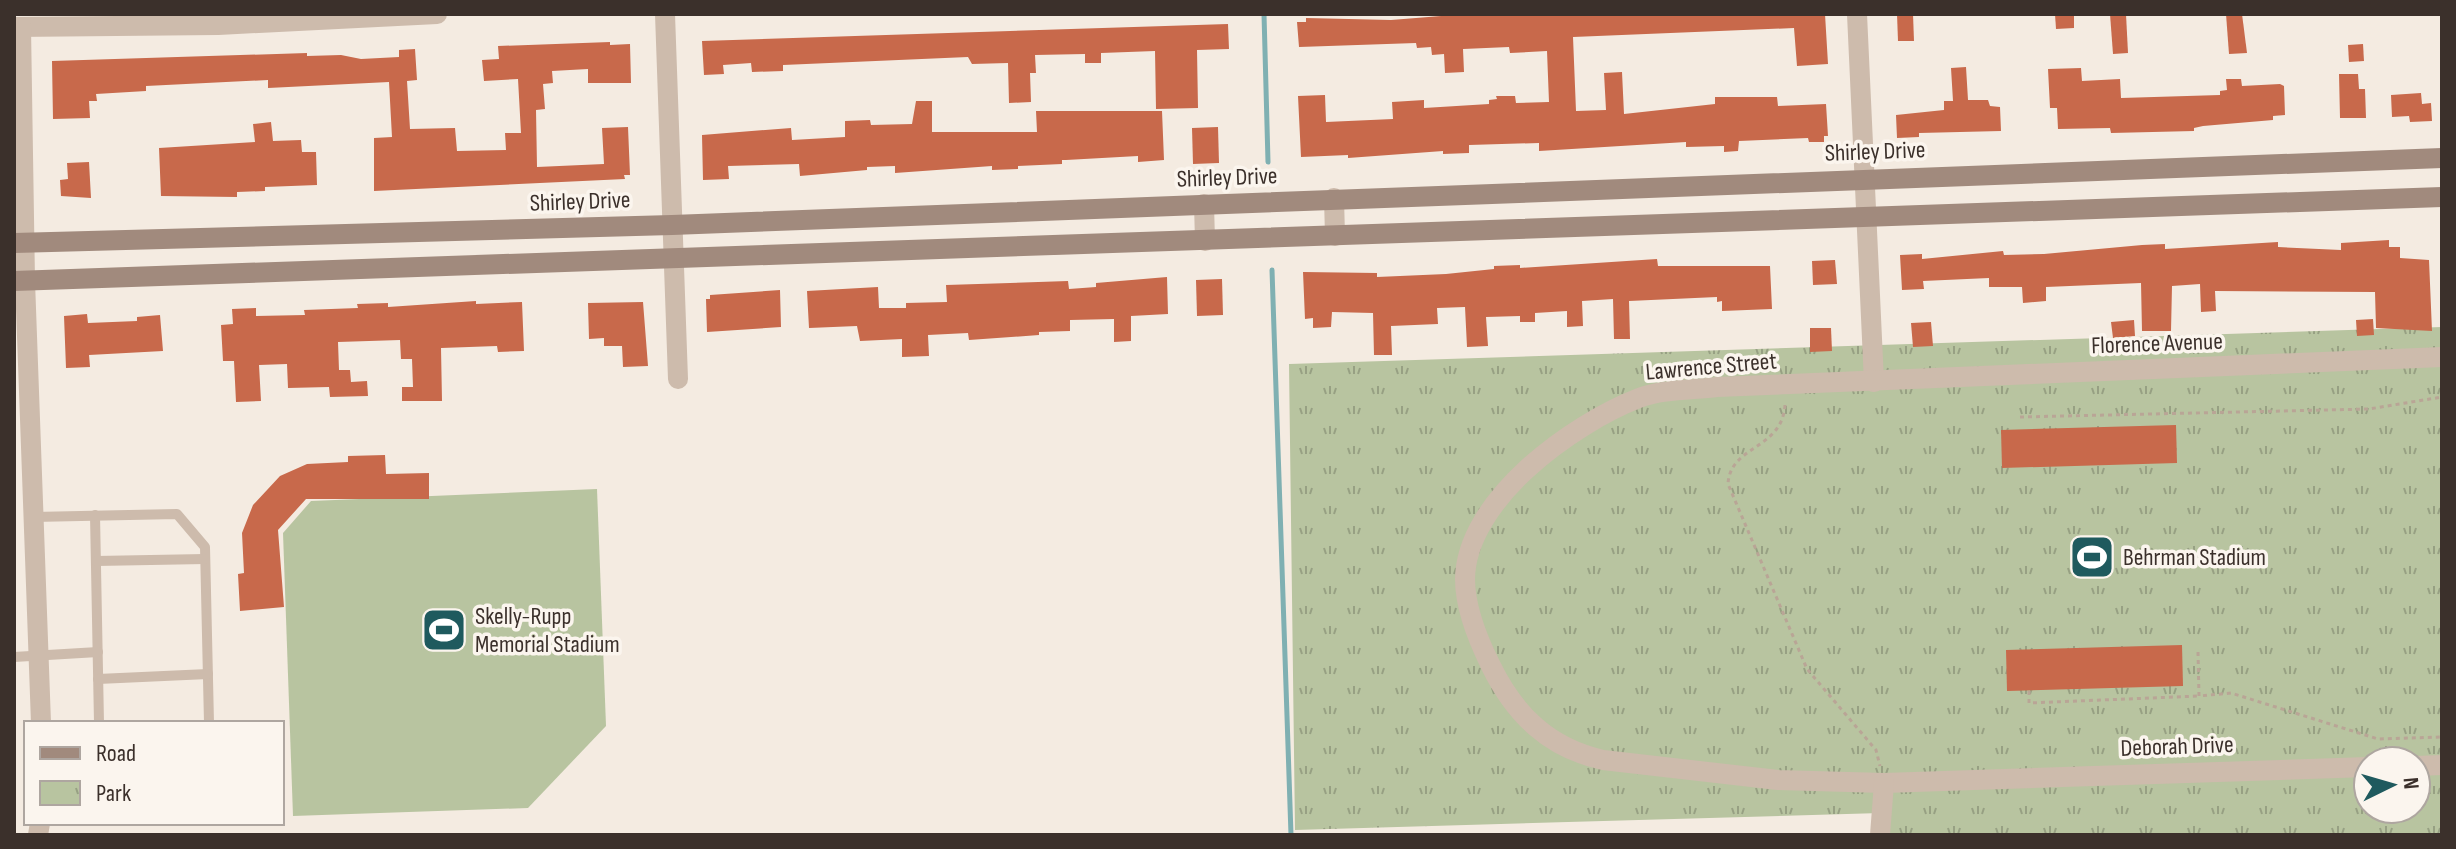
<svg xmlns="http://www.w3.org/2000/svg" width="2456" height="849" font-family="'Sofia Sans Condensed',sans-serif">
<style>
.green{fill:#b8c4a0}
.park{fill:url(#park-tufts);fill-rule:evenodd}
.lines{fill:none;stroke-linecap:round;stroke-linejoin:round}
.stream{stroke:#7fb0b2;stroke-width:5}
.building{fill:#c8694b}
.path{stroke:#b9a596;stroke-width:3;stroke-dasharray:4 4;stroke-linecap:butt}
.lane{stroke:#cdbbac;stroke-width:10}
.street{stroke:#cdbbac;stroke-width:20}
.secondary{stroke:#a18a7d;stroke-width:20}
.labels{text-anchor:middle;stroke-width:7;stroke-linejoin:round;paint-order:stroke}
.street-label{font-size:24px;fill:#3b302b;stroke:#fbf5ee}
.poi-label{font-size:24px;fill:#3b302b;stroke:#fbf5ee;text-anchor:start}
</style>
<defs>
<pattern id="park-tufts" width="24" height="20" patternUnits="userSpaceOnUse" patternTransform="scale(2)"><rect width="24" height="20" fill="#b8c4a0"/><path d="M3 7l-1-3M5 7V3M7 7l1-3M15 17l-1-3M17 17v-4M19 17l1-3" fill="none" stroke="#97a083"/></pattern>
</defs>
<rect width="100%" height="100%" fill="#f4ebe1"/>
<!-- green -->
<polygon class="green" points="597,489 606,726 528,808 293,816 283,533 311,501"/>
<!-- park -->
<path class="park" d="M2442 327V835H1882L1881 813 1295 830 1289 364ZM2368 761H2416V809H2368Z"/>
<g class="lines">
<!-- stream -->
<g class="stream">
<polyline points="1264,14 1268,162"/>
<polyline points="1272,270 1291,835"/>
</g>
</g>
<!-- building -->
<g class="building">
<polygon points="1466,14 1825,14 1828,64 1797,66 1794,28 1573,37 1576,111 1606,110 1604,73 1622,72 1624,114 1715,104 1715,97 1777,97 1778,106 1826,104 1828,136 1824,136 1824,142 1809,142 1808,138 1739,141 1738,151 1724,152 1724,146 1686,147 1686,142 1539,151 1539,143 1469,145 1469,153 1443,154 1443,151 1348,158 1348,155 1301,157 1298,96 1325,95 1326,122 1393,119 1392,102 1424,100 1424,108 1489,104 1489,100 1497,99 1496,96 1515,96 1516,103 1549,102 1547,51 1510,53 1509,47 1463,49 1464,72 1445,73 1444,54 1432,55 1431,47 1417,48 1416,43 1299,47 1297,22 1306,22 1306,18 1391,20"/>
<polygon points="1897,14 1913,14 1914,41 1898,41"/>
<polygon points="2055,14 2074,14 2074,28 2056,29"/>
<polygon points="2110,14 2126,14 2128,53 2113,54"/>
<polygon points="2226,14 2242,14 2247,53 2229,54"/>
<polygon points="1228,24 1229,49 1197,50 1198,108 1156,109 1155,51 1101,53 1101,63 1085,63 1085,54 1035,55 1036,73 1030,73 1031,102 1009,103 1008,63 972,64 968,57 783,65 783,71 752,72 751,63 723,65 724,74 704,75 702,41"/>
<polygon points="610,42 610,45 630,44 631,83 588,83 588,69 552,71 553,83 543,84 545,109 536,110 537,167 604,164 602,128 628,127 630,175 624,175 625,179 374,191 374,138 392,137 389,82 268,88 268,80 146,86 146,91 96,94 97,101 89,101 90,118 53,119 52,61 307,53 307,56 341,55 361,59 399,57 399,50 415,49 417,80 407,81 410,129 455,128 457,151 506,150 505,133 521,133 518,79 484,81 482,60 499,59 498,46"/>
<polygon points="2363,44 2364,61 2349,62 2348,45"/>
<polygon points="1966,67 1968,100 1988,100 1990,106 2000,107 2001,131 1919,133 1919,137 1897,138 1896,115 1944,110 1944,101 1953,101 1951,68"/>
<polygon points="2081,68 2082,81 2120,79 2121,98 2220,95 2220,91 2227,90 2226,79 2241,79 2242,86 2280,84 2284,86 2285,115 2273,116 2273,120 2203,126 2194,128 2194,131 2111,133 2110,128 2058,129 2057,108 2050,108 2048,69"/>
<polygon points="2339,74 2358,74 2359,89 2365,89 2366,118 2340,118"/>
<polygon points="2421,93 2422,104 2431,103 2432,121 2410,122 2409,116 2392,117 2391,95"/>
<polygon points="916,101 932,101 932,132 1037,132 1036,111 1162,111 1164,160 1138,162 1138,156 1066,160 1062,160 1062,164 1018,166 1018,169 992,170 992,166 895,173 895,166 867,167 867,170 800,176 799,164 728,166 729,179 703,180 702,135 791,128 792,140 845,137 845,121 870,120 871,125 912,124"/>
<polygon points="271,122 273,141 301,140 302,152 316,152 317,185 265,187 265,191 237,192 237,197 161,196 159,148 255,142 253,124"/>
<polygon points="1218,127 1219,163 1193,164 1192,128"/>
<polygon points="89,162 91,198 61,196 60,180 68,179 67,163"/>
<polygon points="2389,240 2389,247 2400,247 2400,258 2429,260 2432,331 2376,328 2375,292 2215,291 2216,311 2201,312 2200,284 2172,286 2171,331 2142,331 2141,283 2046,287 2046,301 2023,303 2022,287 1989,287 1989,278 1923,281 1924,289 1902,290 1900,255 1922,254 1922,259 2003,251 2004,255 2044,254 2142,245 2165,244 2165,249 2278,242 2278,247 2341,250 2341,243"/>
<polygon points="1657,259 1658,266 1770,266 1772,309 1722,311 1722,301 1717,302 1717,297 1629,301 1630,339 1614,339 1613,299 1582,301 1583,326 1567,327 1567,311 1535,313 1535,322 1520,322 1520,316 1486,317 1488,346 1467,347 1465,307 1437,308 1438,324 1391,326 1392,355 1374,355 1373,313 1332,312 1331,327 1313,328 1313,318 1305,319 1303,272 1377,273 1377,277 1446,274 1494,269 1494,266 1520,265 1520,268"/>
<polygon points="1835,260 1837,284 1813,285 1812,261"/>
<polygon points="1167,277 1168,314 1131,316 1131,341 1114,342 1114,319 1070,320 1070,331 1039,332 1039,335 969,340 968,333 928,335 929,356 902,357 902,339 860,341 857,326 809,328 807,291 878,287 879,308 906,308 906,303 947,302 946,285 1068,281 1069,289 1096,287 1096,283"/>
<polygon points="1222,279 1223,315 1197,316 1196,280"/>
<polygon points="780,290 781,327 707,332 706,299 710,299 710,295"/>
<polygon points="476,301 476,304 522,302 524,351 498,352 497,346 441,348 442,401 402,401 402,387 413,387 412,359 401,359 400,340 338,342 339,370 350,370 351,382 367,381 368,396 330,397 329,387 288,388 287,364 259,365 261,401 236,402 234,361 223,361 221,325 233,324 232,309 256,308 256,316 305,315 304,310 358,308 357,304 388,303 388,307"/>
<polygon points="643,302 648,366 623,367 622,346 604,346 604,338 589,339 588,303"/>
<polygon points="87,314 88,323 137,321 137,317 160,315 163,351 89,355 90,367 66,368 64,316"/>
<polygon points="2373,319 2374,335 2357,336 2356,320"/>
<polygon points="2134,320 2135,336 2113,338 2111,322"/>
<polygon points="1931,322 1933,346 1913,347 1911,323"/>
<polygon points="1810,328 1831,328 1832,351 1810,352"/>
<polygon points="2176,425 2177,463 2002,468 2001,430"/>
<polygon points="385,455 386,474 429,473 429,499 306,499 278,530 284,607 240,611 238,574 244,573 242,533 253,505 280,476 307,464 348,462 348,456"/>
<polygon points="2182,645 2183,686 2007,691 2006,650"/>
</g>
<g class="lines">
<!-- path -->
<g class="path">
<path d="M1785 405C1782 450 1730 445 1728 484L1807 669 1876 750 1880 766"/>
<polyline points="2020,417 2369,409 2442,397"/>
<polyline points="2198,652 2199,696 2231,693 2378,739 2442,737"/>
<polyline points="2029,691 2029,703 2199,696"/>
</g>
<!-- lane -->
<g class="lane">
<polyline points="95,515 99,723"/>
<polyline points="33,517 177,514 205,547 209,723"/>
<polyline points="96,561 205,559"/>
<polyline points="14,657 98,652"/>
<polyline points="98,679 208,674"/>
</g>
<!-- street -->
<g class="street">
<polyline points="665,14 678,379"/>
<polyline points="1857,14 1874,382"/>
<polyline points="14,27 218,25 437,14"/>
<polyline points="21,27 25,281 41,723"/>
<polyline points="1334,198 1335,236"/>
<polyline points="1204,204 1205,241"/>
<polyline points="2416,766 2442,765"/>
<path d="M2368 767 1884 783 1778 780 1603 760C1549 748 1515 715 1491 666 1478 640 1465 609 1465 579 1466 500 1572 424 1639 398 1662 389 1692 390 1717 387L2442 357"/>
<polyline points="38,835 40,823"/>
<polyline points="1880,835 1884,783"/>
</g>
<!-- secondary -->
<g class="secondary">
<polyline points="14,243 672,225 2442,158"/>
<polyline points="14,281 2442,197"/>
</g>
</g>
<!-- icons -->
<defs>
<g id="stadium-square" transform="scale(2.3)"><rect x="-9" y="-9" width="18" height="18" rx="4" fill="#1f5a5e" stroke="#fbf5ee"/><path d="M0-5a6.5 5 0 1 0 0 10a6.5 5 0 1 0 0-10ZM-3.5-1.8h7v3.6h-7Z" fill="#fff"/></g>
</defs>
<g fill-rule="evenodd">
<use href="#stadium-square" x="2092" y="557"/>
<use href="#stadium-square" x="444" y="630"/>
</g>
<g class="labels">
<!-- street labels -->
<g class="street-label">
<text transform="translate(1875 151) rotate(-2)" y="8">Shirley Drive</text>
<text transform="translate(1227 177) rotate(-2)" y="8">Shirley Drive</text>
<text transform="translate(580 201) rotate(-2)" y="8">Shirley Drive</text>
<text transform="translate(2157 343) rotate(-2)" y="8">Florence Avenue</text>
<text transform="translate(1711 366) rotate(-5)" y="8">Lawrence Street</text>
<text transform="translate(2177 746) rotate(-2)" y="8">Deborah Drive</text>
</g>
<!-- poi labels -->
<g class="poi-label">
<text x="2123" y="565">Behrman Stadium</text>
<text x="475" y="624">Skelly-Rupp<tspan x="475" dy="28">Memorial Stadium</tspan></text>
</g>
</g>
<!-- border -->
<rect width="2456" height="849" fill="none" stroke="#3b302b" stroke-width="32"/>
<!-- legend -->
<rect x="24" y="721" width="260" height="104" fill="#fbf5ee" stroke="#aea6a0" stroke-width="2"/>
<rect x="40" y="747" width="40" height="12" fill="#a18a7d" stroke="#aea6a0" stroke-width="2"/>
<text x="96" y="761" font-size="24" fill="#3b302b">Road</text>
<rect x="40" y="781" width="40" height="24" fill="url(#park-tufts)" stroke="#aea6a0" stroke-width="2"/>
<text x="96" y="801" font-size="24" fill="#3b302b">Park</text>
<!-- north arrow -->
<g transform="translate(2392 785) rotate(85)"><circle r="38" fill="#fbf5ee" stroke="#aea6a0" stroke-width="2"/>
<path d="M0-6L14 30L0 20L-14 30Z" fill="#1f5a5e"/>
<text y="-12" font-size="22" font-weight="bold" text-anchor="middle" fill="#3b302b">N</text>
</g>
</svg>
